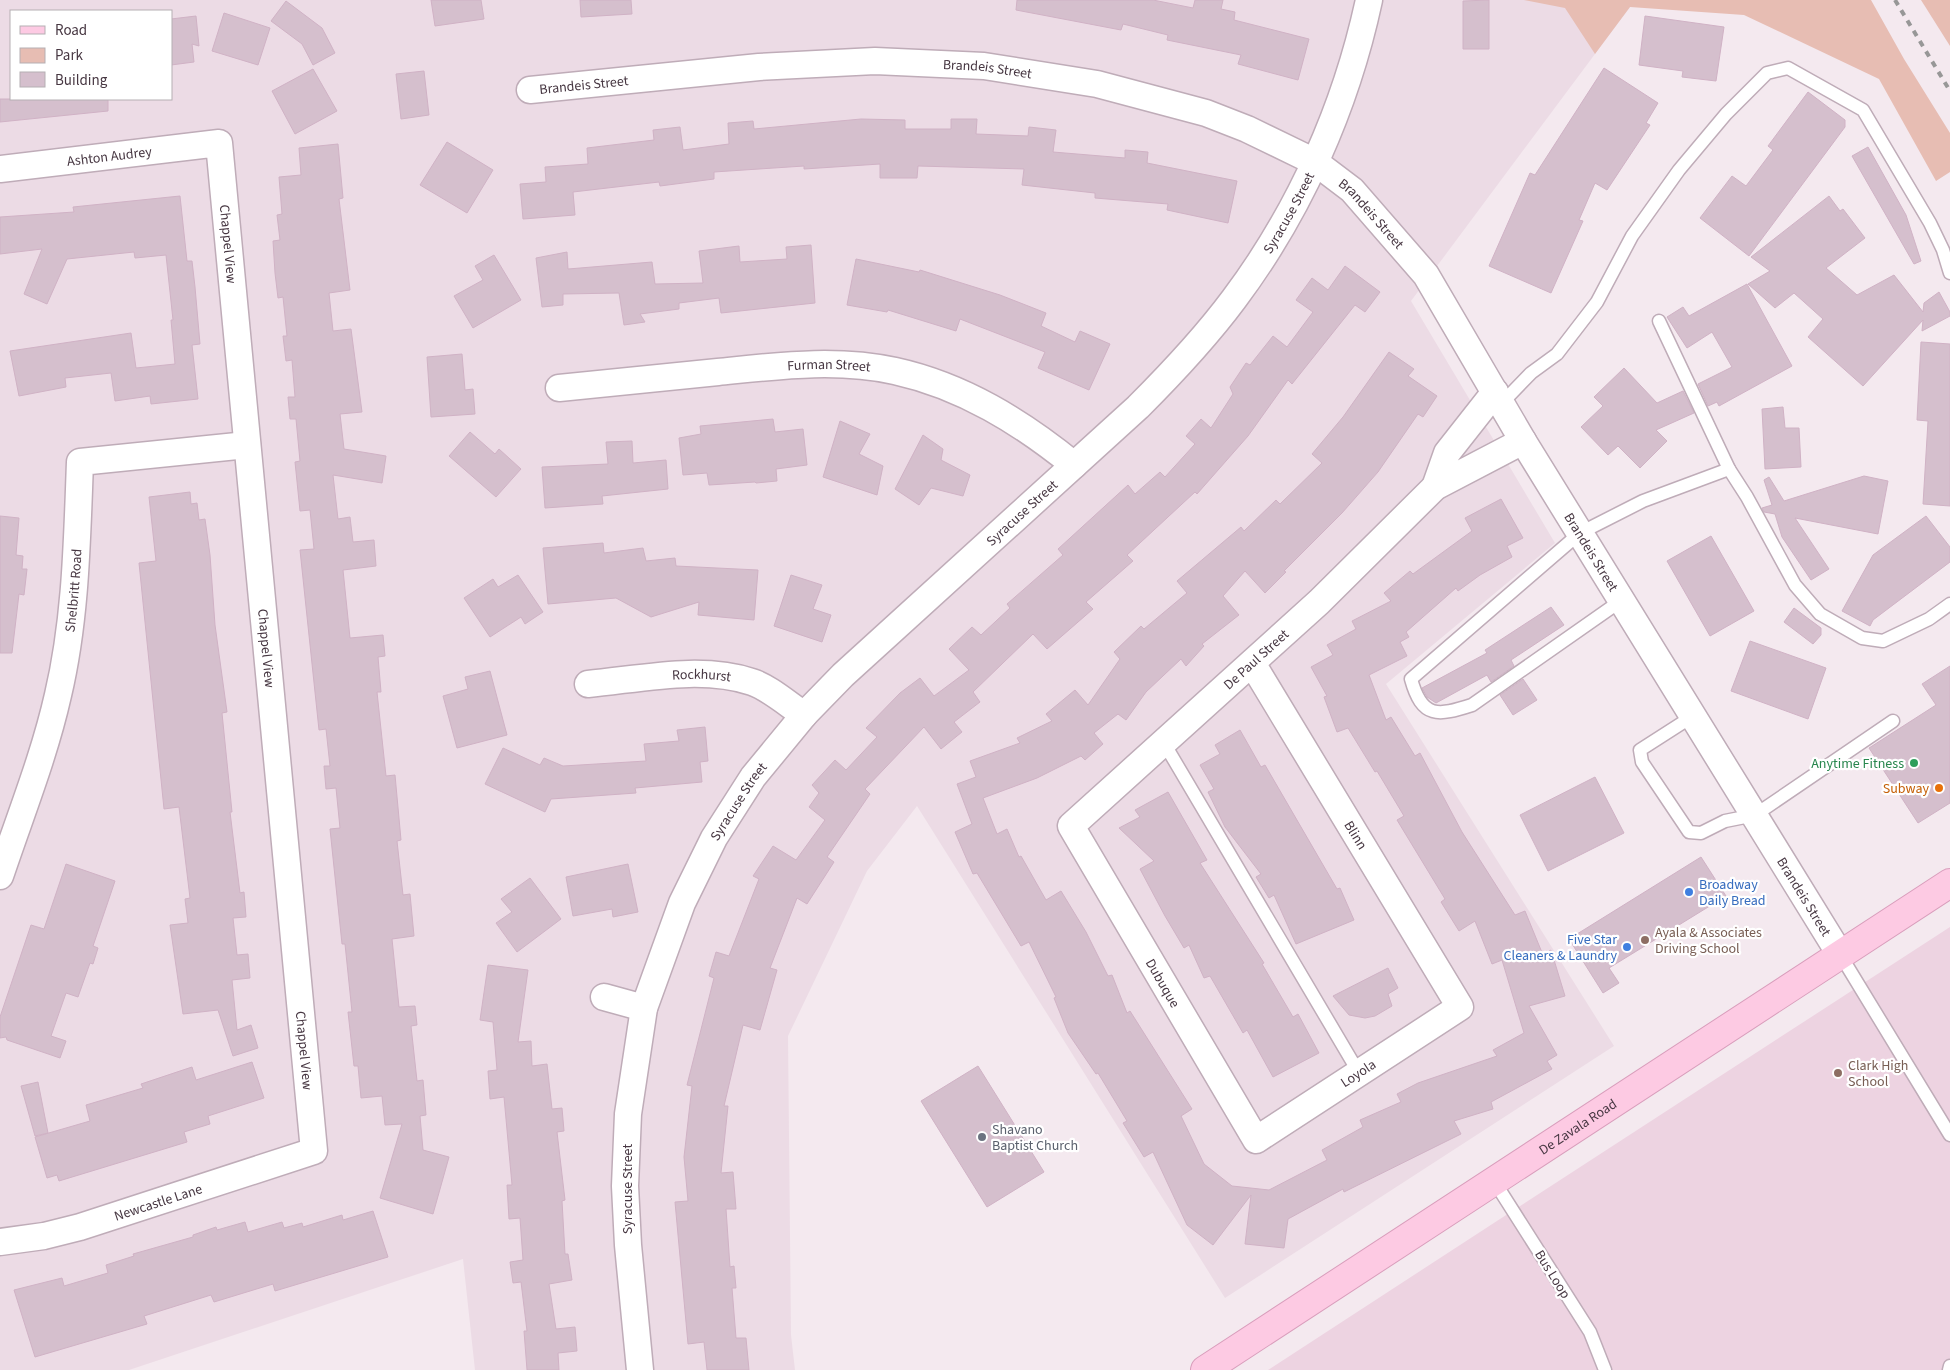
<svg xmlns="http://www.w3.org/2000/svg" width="1950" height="1370" font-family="'Source Sans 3',sans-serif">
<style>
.residential{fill:#ecdbe5;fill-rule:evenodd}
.education{fill:#edd3e1}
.green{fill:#e7bdb3}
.building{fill:#d5bfcd;stroke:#d0b2c5}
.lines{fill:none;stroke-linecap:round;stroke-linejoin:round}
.service-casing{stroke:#bfacb8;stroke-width:15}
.minor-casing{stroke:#bfacb8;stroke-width:29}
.secondary-casing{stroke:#d99ebc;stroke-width:30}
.service{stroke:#fff;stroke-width:12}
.minor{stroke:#fff;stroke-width:26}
.secondary{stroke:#fdcae3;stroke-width:28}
.rail{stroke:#979797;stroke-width:4;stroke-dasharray:6 6;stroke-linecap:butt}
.leisure-dot{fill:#2e9e5b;stroke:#fff;stroke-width:2}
.food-dot{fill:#e8710a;stroke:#fff;stroke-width:2}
.shop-dot{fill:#3f7fe0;stroke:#fff;stroke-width:2}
.education-dot{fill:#8d6e63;stroke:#fff;stroke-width:2}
.worship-dot{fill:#6b7280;stroke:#fff;stroke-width:2}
.labels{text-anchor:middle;stroke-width:4.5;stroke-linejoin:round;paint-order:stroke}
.street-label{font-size:14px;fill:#473742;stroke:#fff}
.leisure-label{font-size:14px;fill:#27864d;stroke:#fff;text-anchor:end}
.food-label{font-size:14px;fill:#c56008;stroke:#fff;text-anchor:end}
.shop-label{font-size:14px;fill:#366cbe;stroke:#fff;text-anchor:start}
.education-label{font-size:14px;fill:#785e54;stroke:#fff;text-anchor:start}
.worship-label{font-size:14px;fill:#5b616d;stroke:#fff;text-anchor:start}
</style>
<rect width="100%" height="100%" fill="#f4e9ef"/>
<!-- residential -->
<path class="residential" d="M0 0H1631L1630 7 1411 301 1555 543 1386 684 1614 1046 1225 1298 917 806 867 871 788 1036 791 1335 795 1370H475L463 1259 129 1370H0ZM11 11H171V99H11Z"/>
<!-- education -->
<polygon class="education" points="1950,927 1950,1370 1268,1370 1500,1219"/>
<!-- green -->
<g class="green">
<polygon points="1524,0 1871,0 1904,59 1950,133 1950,172 1936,181 1879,79 1744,15 1630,7 1595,54 1565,8"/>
<polygon points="1921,0 1950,0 1950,46"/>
</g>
<!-- building -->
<g class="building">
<polygon points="431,0 481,0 484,19 435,26"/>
<polygon points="580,0 631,0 632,14 581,17"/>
<polygon points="1017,0 1153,0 1193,8 1195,0 1223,0 1221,9 1235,12 1234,20 1309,39 1298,80 1238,64 1241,55 1167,40 1168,35 1123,24 1121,30 1016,10"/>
<polygon points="1489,0 1489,49 1463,49 1463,1"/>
<polygon points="286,1 322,28 335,53 313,65 302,44 271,21"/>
<polygon points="224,13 270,28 258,65 212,51"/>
<polygon points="196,16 199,46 192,44 194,62 171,65 171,19"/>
<polygon points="1645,16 1724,27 1716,81 1682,77 1683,71 1639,65"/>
<polygon points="1604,68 1658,103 1646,123 1650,125 1607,190 1595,183 1579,220 1583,221 1551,293 1489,266 1530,173 1535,175"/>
<polygon points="313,69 337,111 295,134 272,91"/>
<polygon points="424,71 429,115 401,119 396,74"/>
<polygon points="1808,92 1845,120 1845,127 1749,256 1700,218 1732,176 1746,186 1773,150 1768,146"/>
<polygon points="0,99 108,99 108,111 0,122"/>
<polygon points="861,119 905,120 905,129 951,129 951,119 977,119 976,134 1028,136 1029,127 1056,130 1053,152 1125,158 1125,150 1148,152 1147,163 1237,181 1228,223 1167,210 1168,204 1095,198 1095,193 1022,185 1024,169 918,166 917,178 880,178 880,164 804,169 804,166 714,172 714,179 660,186 659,182 573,192 575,215 523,219 520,184 546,182 545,167 588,164 587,148 654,140 653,130 680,127 683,150 729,144 728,123 753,121 754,129"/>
<polygon points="447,142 493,170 467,213 420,185"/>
<polygon points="338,144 343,198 339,199 350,290 329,293 333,331 351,329 362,412 340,414 344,449 386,456 382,483 333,475 338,519 350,517 353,542 374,540 376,566 343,570 350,638 383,635 385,656 378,657 381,692 377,692 386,776 395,775 401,840 397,841 403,895 410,894 414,936 392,939 399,1007 415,1006 417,1025 411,1026 417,1081 423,1080 426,1115 420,1116 423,1150 449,1157 433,1214 380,1198 402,1124 385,1125 382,1096 361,1098 358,1066 354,1066 348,1012 352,1012 345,944 342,944 330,829 340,828 336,788 326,789 324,766 330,766 326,729 319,730 300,550 314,549 310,510 300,511 295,462 300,461 296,419 290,419 288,397 295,397 292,360 286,361 283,336 287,336 283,297 278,298 275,273 273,241 280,240 277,215 282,214 279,177 301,175 299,148"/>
<polygon points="1868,147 1906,215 1921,261 1914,264 1852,156"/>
<polygon points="180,196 187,261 192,261 195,287 200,344 192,345 198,399 151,404 150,396 115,401 111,373 65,378 66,387 19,396 10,351 131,333 136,368 175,364 171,320 173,320 166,255 135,258 134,252 67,259 47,304 24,294 42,249 0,254 0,217 74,212 73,207"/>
<polygon points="1829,196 1840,211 1843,209 1865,238 1826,268 1857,295 1894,275 1923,312 1924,303 1939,292 1950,312 1950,316 1922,331 1923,320 1863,386 1808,337 1823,319 1794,293 1775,308 1748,284 1770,271 1751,257"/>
<polygon points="811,245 815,303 721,313 719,298 679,303 679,309 640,314 645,322 624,325 619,293 563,294 563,305 542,307 536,258 567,252 568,269 652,262 655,284 703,283 699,251 739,246 740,262 787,259 786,247"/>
<polygon points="494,255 521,300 473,328 454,296 483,280 475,266"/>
<polygon points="856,259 919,272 920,270 1000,295 1046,313 1041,326 1075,342 1080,331 1110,344 1089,390 1038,368 1045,352 960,319 956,331 888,310 887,312 847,305"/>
<polygon points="1345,266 1380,292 1365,312 1355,305 1292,384 1288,380 1248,436 1197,494 1195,492 1127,555 1133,561 1086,602 1093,609 1047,649 1033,634 973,692 980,702 954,722 962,732 941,749 924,727 865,789 870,794 827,857 834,862 807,904 797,898 770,968 777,970 760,1030 743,1025 724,1106 728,1106 721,1173 733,1172 736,1209 726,1209 730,1267 734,1266 736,1288 732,1288 736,1338 746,1338 749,1370 707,1370 704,1342 688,1344 675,1202 688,1201 684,1157 692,1086 687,1085 714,978 709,976 716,952 729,956 759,879 753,876 773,846 796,860 825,820 809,807 819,793 812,785 835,760 846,770 877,737 866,728 900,693 920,678 934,696 969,670 949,649 972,627 981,635 1010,608 1007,604 1063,555 1058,549 1128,485 1135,494 1160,472 1165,477 1195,444 1186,436 1201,419 1211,428 1233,394 1230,387 1246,363 1250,365 1273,336 1287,347 1313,312 1296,300 1312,278 1328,290"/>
<polygon points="1747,284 1792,366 1719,406 1717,402 1708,406 1698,384 1732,367 1712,332 1687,348 1667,317 1683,307 1689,316"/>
<polygon points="1921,342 1950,344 1950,506 1923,504 1928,421 1917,420"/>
<polygon points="1389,352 1414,369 1408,376 1437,396 1423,417 1418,414 1378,472 1342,513 1284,571 1286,572 1265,593 1245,571 1223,596 1239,615 1202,644 1204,646 1186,666 1181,659 1146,692 1126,720 1118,714 1094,733 1103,744 1085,760 1081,756 1037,778 983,798 997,834 1007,829 1019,857 1021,856 1046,900 1061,891 1086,932 1108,976 1112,975 1127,1013 1130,1011 1192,1109 1181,1116 1204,1164 1232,1186 1269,1190 1327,1160 1322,1150 1363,1127 1360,1120 1401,1102 1397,1094 1418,1083 1497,1056 1493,1050 1524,1033 1502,960 1492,964 1475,921 1459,931 1441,902 1445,899 1397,820 1404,816 1377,771 1375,772 1348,728 1337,732 1324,697 1327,696 1311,667 1333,655 1327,645 1356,629 1352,621 1391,601 1384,593 1410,571 1413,574 1472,531 1465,518 1501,499 1523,538 1507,546 1512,557 1480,575 1458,591 1456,588 1406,632 1409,637 1400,642 1407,656 1369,675 1386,720 1391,717 1415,756 1420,753 1462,832 1515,915 1525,911 1543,955 1551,950 1565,996 1529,1006 1557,1055 1547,1061 1552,1069 1491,1102 1493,1109 1454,1121 1461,1134 1344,1192 1343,1189 1288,1219 1284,1248 1245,1244 1251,1195 1213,1245 1187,1225 1153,1152 1144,1157 1123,1123 1127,1121 1098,1073 1096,1074 1068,1033 1054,998 1056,997 1029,942 1021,946 977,873 973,874 955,832 972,824 957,784 976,777 970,761 1020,743 1017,738 1052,721 1046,714 1075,690 1088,705 1120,659 1114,652 1141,626 1144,629 1187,593 1177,581 1241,527 1244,531 1276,500 1280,504 1322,463 1312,454 1343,417"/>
<polygon points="462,354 465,390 473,389 475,414 431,417 427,357"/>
<polygon points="1624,368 1657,403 1683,391 1694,413 1656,430 1667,441 1640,468 1618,446 1608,455 1581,427 1603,406 1594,397"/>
<polygon points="1783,407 1785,428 1799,428 1801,467 1765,469 1762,409"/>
<polygon points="773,419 775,432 803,429 807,465 776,469 777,481 756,483 755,482 709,485 707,473 683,475 679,438 701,434 700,426"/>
<polygon points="840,421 870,434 859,454 883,466 877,495 823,477"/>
<polygon points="470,432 495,454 499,449 521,469 496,497 449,456"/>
<polygon points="923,435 943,449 941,460 970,475 963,496 931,488 919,505 895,489"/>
<polygon points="632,441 633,463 666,460 668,489 602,496 603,504 545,508 542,467 608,464 606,442"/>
<polygon points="1864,476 1888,481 1878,534 1795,518 1829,569 1811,580 1782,537 1775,514 1764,512 1762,508 1772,505 1764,480 1769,477 1784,501"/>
<polygon points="190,492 191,504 197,503 199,520 205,519 210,555 215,625 227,712 222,713 232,812 230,812 240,893 244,892 246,917 233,918 237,955 248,954 250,978 232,980 237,1030 251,1025 258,1048 233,1056 218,1010 183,1014 170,925 188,923 185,899 190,898 179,807 164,809 139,563 156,561 149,497"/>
<polygon points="0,516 19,518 16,555 23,556 22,569 27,569 24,595 19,594 12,653 0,653"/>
<polygon points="1926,516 1950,547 1950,562 1873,620 1870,626 1842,611 1873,555"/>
<polygon points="1711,536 1754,611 1710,636 1667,561"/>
<polygon points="603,543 604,553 643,548 646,561 675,558 676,566 758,570 754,620 698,615 699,602 651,617 616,598 548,604 543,548"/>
<polygon points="518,575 543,612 525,624 521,617 490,637 464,598 493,579 498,587"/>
<polygon points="791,575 822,585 813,609 831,615 822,642 774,626"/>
<polygon points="1551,607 1564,625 1511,660 1514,666 1491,682 1487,675 1436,703 1427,697 1422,688 1487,653 1485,650"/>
<polygon points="1794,608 1821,628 1821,635 1813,644 1784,622"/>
<polygon points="1750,641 1826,668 1808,719 1731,691"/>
<polygon points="1950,666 1950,803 1918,823 1869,748 1936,705 1922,684"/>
<polygon points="490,671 507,735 457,748 443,696 468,689 465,677"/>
<polygon points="1523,679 1537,700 1513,715 1500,695"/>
<polygon points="705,727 708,761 700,762 702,782 635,788 636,793 551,799 545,812 485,784 503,748 540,765 544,758 563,766 646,761 644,744 679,741 677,730"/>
<polygon points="1240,730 1261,767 1265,765 1337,889 1340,888 1354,920 1296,944 1274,895 1269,898 1256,877 1261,874 1225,827 1208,792 1214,789 1200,765 1220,754 1215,745"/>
<polygon points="1595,777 1624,833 1548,871 1520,815"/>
<polygon points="1168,792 1207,860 1200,863 1264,963 1262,964 1293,1017 1298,1014 1319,1053 1273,1077 1247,1030 1243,1033 1210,976 1204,978 1189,945 1184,948 1165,916 1140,869 1154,861 1119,828 1140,817 1135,810"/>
<polygon points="1701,857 1726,896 1609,968 1619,983 1603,993 1569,939"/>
<polygon points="66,864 115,881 93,946 98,948 93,964 90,963 78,997 66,993 51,1036 66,1041 60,1058 7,1040 6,1037 0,1038 0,1017 31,925 44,929"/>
<polygon points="628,864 638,912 613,917 612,909 573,916 566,877"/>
<polygon points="530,878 561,919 517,952 496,923 512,912 501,899"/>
<polygon points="488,965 528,970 518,1042 531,1041 532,1066 547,1064 552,1109 562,1108 564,1131 557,1132 565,1200 562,1201 565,1254 568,1254 572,1280 549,1284 556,1329 575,1327 577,1351 558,1353 559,1370 527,1370 524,1331 527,1331 521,1282 513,1283 510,1262 523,1260 520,1218 509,1219 507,1185 512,1185 504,1097 490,1099 488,1071 497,1070 493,1022 480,1020"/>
<polygon points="1388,968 1398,988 1388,994 1392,1006 1375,1016 1365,1018 1349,1015 1333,996"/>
<polygon points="252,1062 264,1098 208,1116 210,1124 184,1132 187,1142 59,1181 57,1175 47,1178 35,1137 90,1121 86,1105 143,1088 141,1084 192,1067 196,1080"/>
<polygon points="978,1066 1044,1172 987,1207 921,1101"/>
<polygon points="38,1082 48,1133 35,1136 21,1086"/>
<polygon points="373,1211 388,1257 275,1291 273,1284 214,1302 211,1295 144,1316 147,1324 35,1357 14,1290 62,1278 64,1286 108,1273 106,1265 134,1256 133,1254 193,1237 193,1235 216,1227 217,1230 245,1222 248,1232 282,1222 284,1228 302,1223 303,1227 342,1215 343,1220"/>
</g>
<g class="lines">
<!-- service casing -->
<g class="service-casing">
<g id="service">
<polyline points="1659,321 1729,469"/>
<polyline points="1502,403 1531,373 1557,354 1597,302 1632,236 1679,170 1726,114 1767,73 1788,68 1863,110 1930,223 1943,250 1950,273"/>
<path d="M1622 600 1472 705C1438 716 1422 719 1411 679L1580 533 1643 501 1729 469 1747 497 1795 585 1820 614 1862 638 1883 641 1929 619 1950 604"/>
<polyline points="1693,716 1640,750 1642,762 1689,832 1701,833 1725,821 1755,815 1893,721"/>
<polyline points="1164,743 1359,1073"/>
<polyline points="1841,956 1950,1135"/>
<polyline points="1494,1181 1590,1332 1605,1370"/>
<polyline points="1949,1370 1950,1366"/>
</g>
</g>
<!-- minor casing -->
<g class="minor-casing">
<g id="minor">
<path id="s1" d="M530 90 759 67 875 61 984 66 1097 84 1206 113 1247 129 1315 162 1352 190 1426 275 1523 441 1841 956"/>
<path id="s2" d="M0 169 219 143 314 1151 80 1227 44 1236 0 1242"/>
<path id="s3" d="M559 388C612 383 665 377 718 372 777 366 836 358 895 371 963 386 1021 422 1074 465"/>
<polyline points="1435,487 1447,453 1495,392"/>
<path id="s4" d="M1252 663 1460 1007 1256 1140 1071 826 1319 602 1435 487 1523 441"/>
<path id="s5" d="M588 684C641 679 701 665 752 682 768 687 789 705 804 715"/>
<path id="s6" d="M0 876C20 816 44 757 58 695 76 619 77 540 80 462L247 445"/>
<polyline points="604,997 644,1008"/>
<path id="s7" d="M640 1370 628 1245 625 1186 628 1114 644 1008 682 903 714 838 753 777 804 715 843 675 1138 407C1172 373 1205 338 1234 299 1300 211 1346 107 1369 0"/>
</g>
</g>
<!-- secondary casing -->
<g class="secondary-casing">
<g id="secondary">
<path id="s8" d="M1205 1370 1950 883"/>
</g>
</g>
<!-- service -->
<use href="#service" class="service"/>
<!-- minor -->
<use href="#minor" class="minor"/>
<!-- secondary -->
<use href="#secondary" class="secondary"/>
<!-- rail -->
<polyline class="rail" points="1895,0 1950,91"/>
</g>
<!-- markers -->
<circle class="leisure-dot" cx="1914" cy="763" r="5"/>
<circle class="food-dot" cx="1939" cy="788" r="5"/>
<g class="shop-dot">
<circle cx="1689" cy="892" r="5"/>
<circle cx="1627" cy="947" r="5"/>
</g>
<g class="education-dot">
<circle cx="1645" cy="940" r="5"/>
<circle cx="1838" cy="1073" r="5"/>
</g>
<circle class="worship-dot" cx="982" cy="1137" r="5"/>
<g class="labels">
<!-- street labels -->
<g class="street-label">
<text dy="5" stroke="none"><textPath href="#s1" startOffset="459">Brandeis Street</textPath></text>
<text dy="5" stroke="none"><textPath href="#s1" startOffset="54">Brandeis Street</textPath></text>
<text dy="5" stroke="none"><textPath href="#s2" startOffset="110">Ashton Audrey</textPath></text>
<text dy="5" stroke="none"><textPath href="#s7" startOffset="1402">Syracuse Street</textPath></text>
<text dy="5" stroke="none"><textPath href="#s1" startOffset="879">Brandeis Street</textPath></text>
<text dy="5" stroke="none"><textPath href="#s2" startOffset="322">Chappel View</textPath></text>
<text dy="5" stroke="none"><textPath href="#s3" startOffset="271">Furman Street</textPath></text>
<text dy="5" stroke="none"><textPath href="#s7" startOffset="998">Syracuse Street</textPath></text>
<text dy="5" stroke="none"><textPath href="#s1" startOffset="1284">Brandeis Street</textPath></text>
<text dy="5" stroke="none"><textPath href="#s6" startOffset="296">Shelbritt Road</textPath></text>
<text dy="5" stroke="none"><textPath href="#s2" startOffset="728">Chappel View</textPath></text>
<text dy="5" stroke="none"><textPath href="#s4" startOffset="1259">De Paul Street</textPath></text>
<text dy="5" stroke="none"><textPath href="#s5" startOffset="114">Rockhurst</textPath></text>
<text dy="5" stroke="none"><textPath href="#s7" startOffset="592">Syracuse Street</textPath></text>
<text dy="5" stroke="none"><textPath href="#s4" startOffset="201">Blinn</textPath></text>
<text dy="5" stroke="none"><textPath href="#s1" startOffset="1689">Brandeis Street</textPath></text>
<text transform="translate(1163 983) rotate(60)" y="5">Dubuque</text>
<text dy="5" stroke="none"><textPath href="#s2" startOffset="1132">Chappel View</textPath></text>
<text transform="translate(1358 1073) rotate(-33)" y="5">Loyola</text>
<text dy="5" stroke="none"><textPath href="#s8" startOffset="445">De Zavala Road</textPath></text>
<text transform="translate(627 1189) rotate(-90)" y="5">Syracuse Street</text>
<text transform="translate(158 1202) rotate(-18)" y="5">Newcastle Lane</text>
<text transform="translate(1553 1274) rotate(58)" y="5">Bus Loop</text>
</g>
<!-- leisure labels -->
<g class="leisure-label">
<text x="1904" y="768">Anytime Fitness</text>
</g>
<!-- food labels -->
<g class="food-label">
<text x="1929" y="793">Subway</text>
</g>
<!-- shop labels -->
<g class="shop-label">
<text x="1699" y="889">Broadway<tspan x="1699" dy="16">Daily Bread</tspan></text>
<text x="1617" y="944" text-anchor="end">Five Star<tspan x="1617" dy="16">Cleaners &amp; Laundry</tspan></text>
</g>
<!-- education labels -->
<g class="education-label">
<text x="1655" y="937">Ayala &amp; Associates<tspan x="1655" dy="16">Driving School</tspan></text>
<text x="1848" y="1070">Clark High<tspan x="1848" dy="16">School</tspan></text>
</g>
<!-- worship labels -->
<g class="worship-label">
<text x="992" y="1134">Shavano<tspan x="992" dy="16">Baptist Church</tspan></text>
</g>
</g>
<!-- legend -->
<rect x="10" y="10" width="162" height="90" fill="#ffffff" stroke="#b5afb3"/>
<rect x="20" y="26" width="25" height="8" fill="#fdcae3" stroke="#b5afb3"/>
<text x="55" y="35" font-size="15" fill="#473742">Road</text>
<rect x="20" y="48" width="25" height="15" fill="#e7bdb3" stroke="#b5afb3"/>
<text x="55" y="60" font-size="15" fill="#473742">Park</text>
<rect x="20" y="72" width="25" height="15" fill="#d5bfcd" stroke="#b5afb3"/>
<text x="55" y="85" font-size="15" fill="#473742">Building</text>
</svg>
